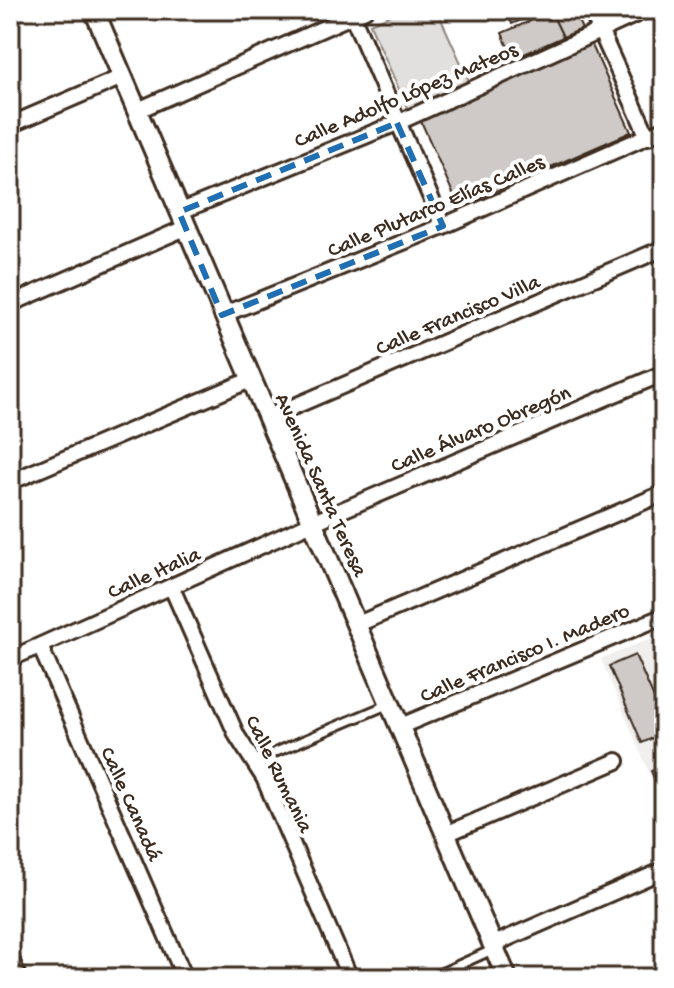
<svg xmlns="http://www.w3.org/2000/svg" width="674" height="988" font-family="'Gochi Hand',sans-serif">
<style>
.built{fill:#f1efee}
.green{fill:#e2e0de;stroke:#8e857e;stroke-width:2}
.building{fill:#cfcac7;stroke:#3b2a1e;stroke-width:2}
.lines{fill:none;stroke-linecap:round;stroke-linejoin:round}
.lane-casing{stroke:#3b2a1e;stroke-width:13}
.street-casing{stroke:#3b2a1e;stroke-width:20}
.secondary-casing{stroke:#3b2a1e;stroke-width:24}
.lane{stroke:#fff;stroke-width:7}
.street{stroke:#fff;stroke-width:14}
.secondary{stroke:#fff;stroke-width:18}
.marked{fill:none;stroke:#1f6fb2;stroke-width:6;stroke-dasharray:16 10;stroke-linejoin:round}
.labels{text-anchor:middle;stroke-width:8;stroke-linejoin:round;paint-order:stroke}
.street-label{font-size:22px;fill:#3b2a1e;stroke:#fff}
</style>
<rect width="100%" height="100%" fill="#fff"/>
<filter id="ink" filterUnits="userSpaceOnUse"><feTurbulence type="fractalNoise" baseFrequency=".0125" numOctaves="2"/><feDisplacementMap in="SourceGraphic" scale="16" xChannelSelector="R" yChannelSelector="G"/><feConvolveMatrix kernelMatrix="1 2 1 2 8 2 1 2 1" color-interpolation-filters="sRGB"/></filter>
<g filter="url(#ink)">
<!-- built -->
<polygon class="built" points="664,633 664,808 601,659"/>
<!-- green -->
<polygon class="green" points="402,10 437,10 470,83 408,110 370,24"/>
<!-- building -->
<g class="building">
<polygon points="506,10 539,10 540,12 512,24"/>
<polygon points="550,10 573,10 582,29 563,37"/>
<polygon points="551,12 563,37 513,59 502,33"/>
<polygon points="591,43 631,132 459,207 420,119"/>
<polygon points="635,655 664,721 664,733 642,743 609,666"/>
<polygon points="664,766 664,801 651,771"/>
</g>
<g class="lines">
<!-- lane casing -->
<g class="lane-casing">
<g id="lane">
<polyline points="276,752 389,704"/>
<polyline points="430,978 492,950"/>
</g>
</g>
<!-- street casing -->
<g class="street-casing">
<g id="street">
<polyline points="350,10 443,226"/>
<polyline points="591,10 648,137"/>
<polyline points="136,111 365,10"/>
<polyline points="10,125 122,77"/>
<polyline points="179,212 397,123 646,10"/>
<polyline points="10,304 185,228"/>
<polyline points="222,315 443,226 664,129"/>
<polyline points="267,418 664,248"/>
<polyline points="10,482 250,380"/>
<polyline points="172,588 237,736 264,778 350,978"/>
<polyline points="358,624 664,493"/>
<polyline points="40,646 185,978"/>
<polyline points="10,659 314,522 664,373"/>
<polyline points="401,726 664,616"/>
<polyline points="446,834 617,761"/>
<polyline points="492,945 664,870"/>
<polyline points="10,957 19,978"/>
</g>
</g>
<!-- secondary casing -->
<g class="secondary-casing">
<polyline id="secondary" points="94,10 507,978"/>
</g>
<!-- lane -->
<use href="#lane" class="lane"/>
<!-- street -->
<use href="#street" class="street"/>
<!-- secondary -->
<use href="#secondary" class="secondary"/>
</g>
</g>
<!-- marked area -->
<path class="marked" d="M397 123 443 226 222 315 179 212Z"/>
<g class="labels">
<!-- street labels -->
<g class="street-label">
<text transform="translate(405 93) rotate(-23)" y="8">Calle Adolfo López Mateos</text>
<text transform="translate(435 204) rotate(-23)" y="8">Calle Plutarco Elías Calles</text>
<text transform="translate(457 313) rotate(-23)" y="8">Calle Francisco Villa</text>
<text transform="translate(480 427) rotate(-23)" y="8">Calle Álvaro Obregón</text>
<text transform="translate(323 484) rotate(66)" y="8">Avenida Santa Teresa</text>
<text transform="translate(153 571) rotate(-24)" y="8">Calle Italia</text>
<text transform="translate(524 651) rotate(-23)" y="8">Calle Francisco I. Madero</text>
<text transform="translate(281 773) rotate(64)" y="8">Calle Rumania</text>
<text transform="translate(133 803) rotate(66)" y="8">Calle Canadá</text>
</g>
</g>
<!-- margin -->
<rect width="674" height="988" fill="none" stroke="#fff" stroke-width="40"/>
<rect x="20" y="20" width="634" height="948" fill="none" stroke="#3b2a1e" stroke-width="3" filter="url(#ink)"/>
</svg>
